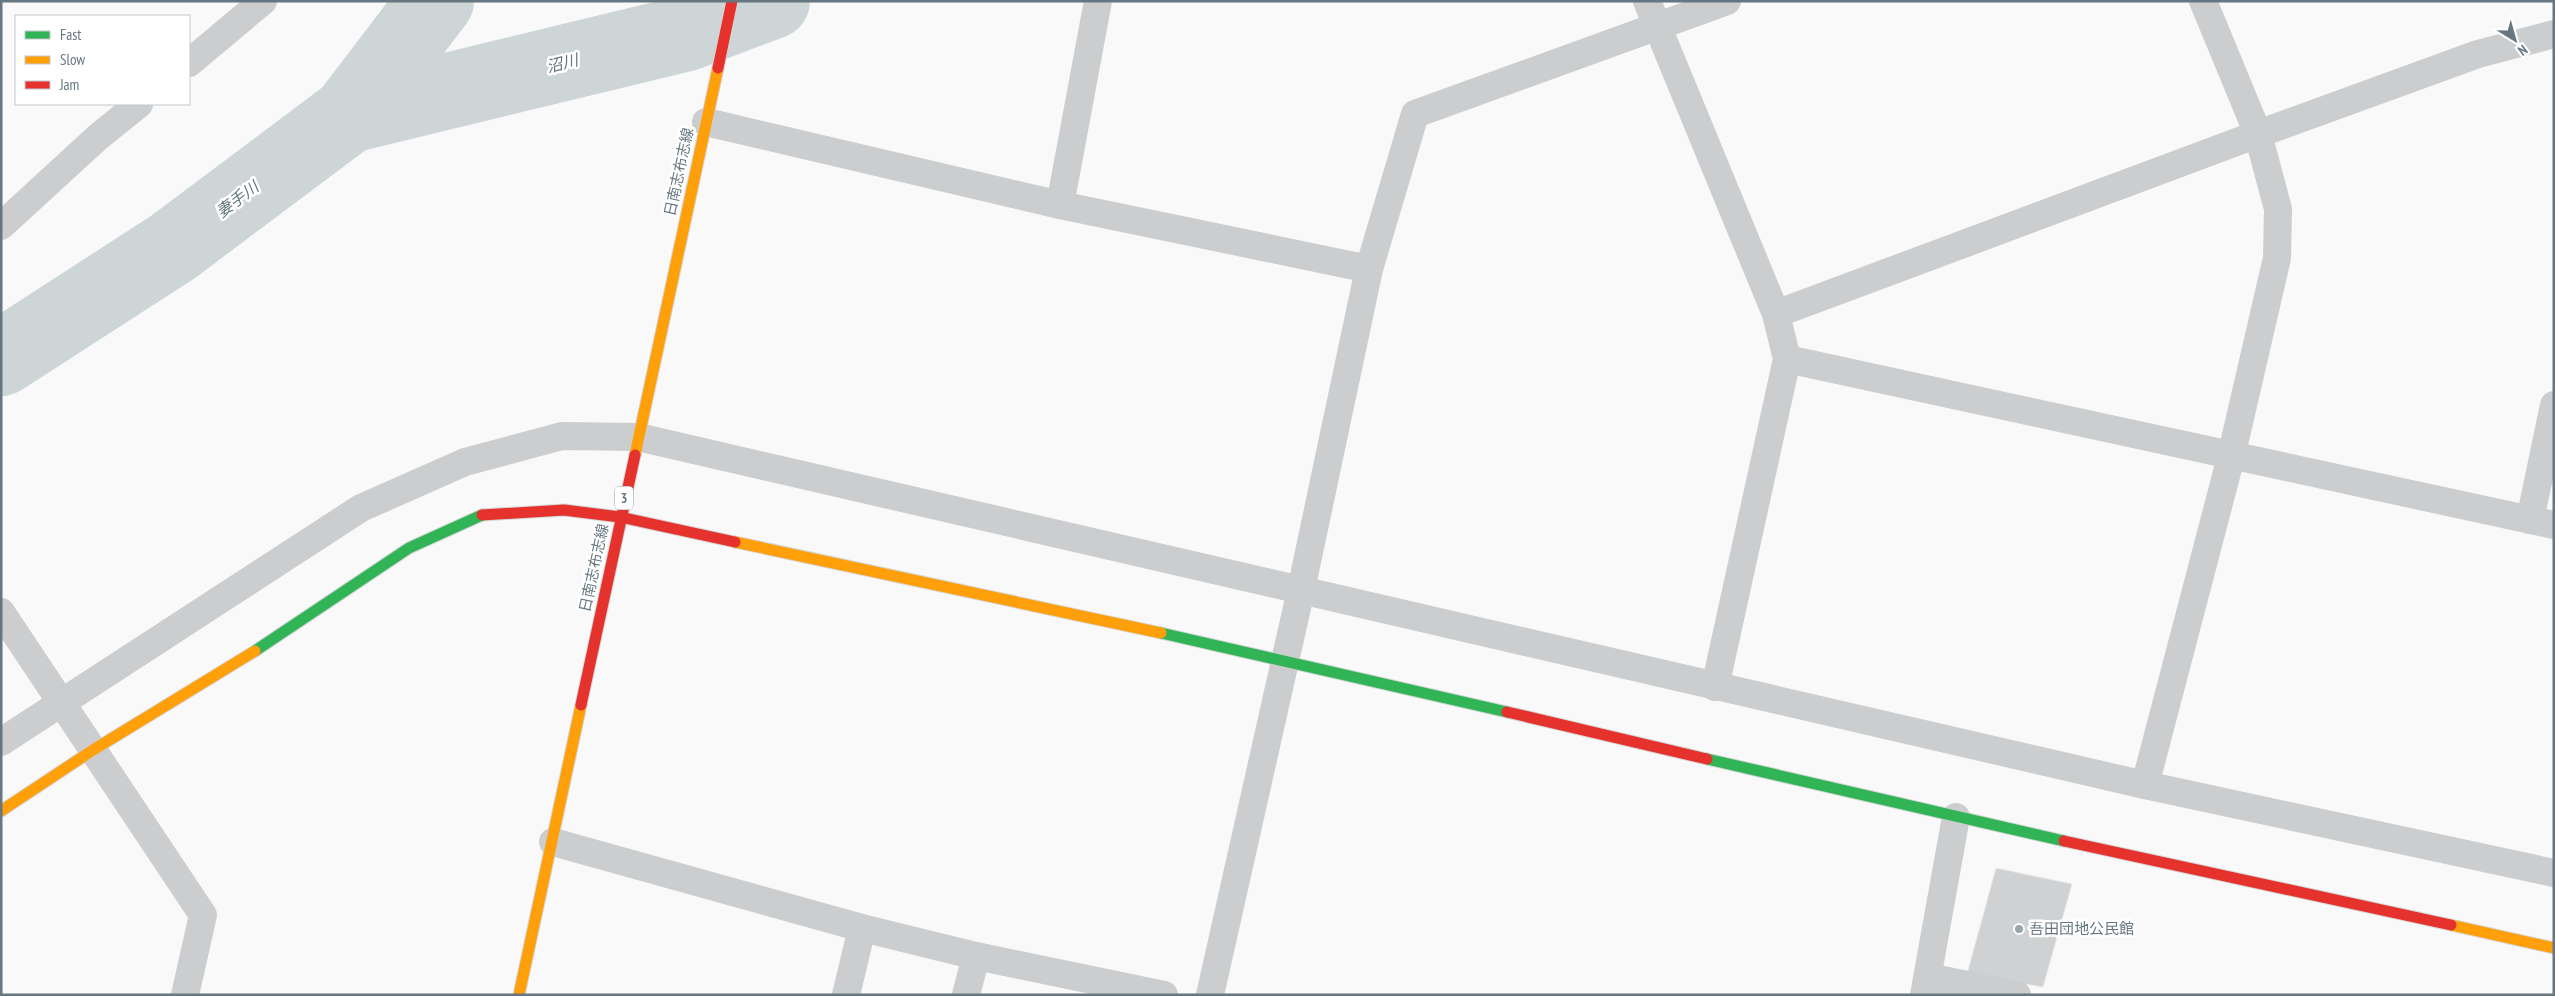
<svg xmlns="http://www.w3.org/2000/svg" width="2555" height="996" font-family="'PT Sans Narrow','Noto Sans JP',sans-serif">
<style>
.lines{fill:none;stroke-linecap:round;stroke-linejoin:round}
.river{stroke:#cdd5d7;stroke-width:76}
.building{fill:#d0d1d2;stroke:#e8e8e8}
.fast-casing{stroke:#d5d6d7;stroke-width:13}
.slow-casing{stroke:#d5d6d7;stroke-width:13}
.jam-casing{stroke:#d5d6d7;stroke-width:13}
.street{stroke:#cccdce;stroke-width:28}
.fast{stroke:#30b455;stroke-width:11}
.slow{stroke:#ff9f0a;stroke-width:11}
.jam{stroke:#e5322d;stroke-width:11}
.poi-dot{fill:#99a4ab;stroke:#fff;stroke-width:2}
.labels{text-anchor:middle;stroke-width:5;stroke-linejoin:round;paint-order:stroke}
.shield{fill:#fff;stroke:#94a0a7;stroke-width:1}
.shield-label{font-size:14px;font-weight:bold;fill:#667781}
.street-label{font-size:15px;fill:#667781;stroke:#fff}
.poi-label{font-size:15px;fill:#667781;stroke:#fff;text-anchor:start}
.water-label{font-size:16px;font-style:italic;fill:#61767b;stroke:#fff}
</style>
<rect width="100%" height="100%" fill="#f9f9f9"/>
<g class="lines">
<!-- river -->
<g class="river">
<polyline points="349,115 687,33 772,1"/>
<polyline points="1,358 173,247 349,115 436,1"/>
</g>
</g>
<!-- building -->
<polygon class="building" points="1996,868 2072,884 2043,987 1967,974"/>
<g class="lines">
<!-- fast casing -->
<g class="fast-casing">
<g id="fast">
<polyline points="1161,633 1507,712"/>
<polyline points="255,651 409,548 482,515"/>
<polyline points="1707,759 2064,841"/>
</g>
</g>
<!-- slow casing -->
<g class="slow-casing">
<g id="slow">
<polyline points="635,455 718,68"/>
<polyline points="735,542 1161,633"/>
<polyline points="1,811 93,750 255,651"/>
<polyline points="2451,925 2554,948"/>
<polyline points="519,995 581,705"/>
</g>
</g>
<!-- jam casing -->
<g class="jam-casing">
<g id="jam">
<polyline points="718,68 732,1"/>
<polyline points="482,515 564,510 620,517 735,542"/>
<polyline points="581,705 635,455"/>
<polyline points="1507,712 1707,759"/>
<polyline points="2064,841 2451,925"/>
</g>
</g>
<!-- street -->
<g class="street">
<polyline points="1647,1 1776,314 1787,359 1715,687"/>
<polyline points="189,63 263,1"/>
<polyline points="706,122 1060,205 1369,269"/>
<polyline points="1060,205 1098,1"/>
<polyline points="1,226 98,137 139,104"/>
<polyline points="1776,314 2258,134 2478,54 2554,34"/>
<polyline points="1787,359 2554,525"/>
<polyline points="2530,520 2554,405"/>
<polyline points="1,612 203,915 185,995"/>
<polyline points="1,742 361,508 465,462 562,436 638,437 2145,785 2554,873"/>
<polyline points="2145,785 2231,457 2277,258 2278,209 2258,134 2203,1"/>
<polyline points="553,842 862,928 976,956 1164,995"/>
<polyline points="1928,977 2017,995"/>
<polyline points="846,995 862,928"/>
<polyline points="966,995 976,956"/>
<polyline points="1210,995 1301,590 1369,269 1415,114 1727,1"/>
<polyline points="1924,995 1956,817"/>
</g>
<!-- fast -->
<use href="#fast" class="fast"/>
<!-- slow -->
<use href="#slow" class="slow"/>
<!-- jam -->
<use href="#jam" class="jam"/>
</g>
<!-- markers -->
<circle class="poi-dot" cx="2019" cy="929" r="5"/>
<g class="labels">
<!-- shield labels -->
<rect class="shield" x="615" y="486.5" width="18" height="23" rx="4"/>
<g class="shield-label">
<text x="624" y="503">3</text>
</g>
<!-- street labels -->
<g class="street-label">
<text transform="translate(679 172) rotate(-78)" y="5">日南志布志線</text>
<text transform="translate(594 568) rotate(-78)" y="5">日南志布志線</text>
</g>
<!-- poi labels -->
<g class="poi-label">
<text x="2029" y="934">吾田団地公民館</text>
</g>
<!-- water labels -->
<g class="water-label">
<text transform="translate(562 63) rotate(-14)" y="6">沼川</text>
<text transform="translate(237 199) rotate(-37)" y="6">妻手川</text>
</g>
</g>
<!-- border -->
<rect width="2555" height="996" fill="none" stroke="#667781" stroke-width="5"/>
<!-- legend -->
<rect x="15" y="15" width="175" height="90" fill="#ffffff" stroke="#c2c9cd"/>
<rect x="25" y="31" width="25" height="8" fill="#30b455" stroke="#c2c9cd"/>
<text x="60" y="40" font-size="15" fill="#667781">Fast</text>
<rect x="25" y="56" width="25" height="8" fill="#ff9f0a" stroke="#c2c9cd"/>
<text x="60" y="65" font-size="15" fill="#667781">Slow</text>
<rect x="25" y="81" width="25" height="8" fill="#e5322d" stroke="#c2c9cd"/>
<text x="60" y="90" font-size="15" fill="#667781">Jam</text>
<!-- north arrow -->
<g transform="translate(2515 40) rotate(143)" stroke="#ffffff" stroke-width="4" paint-order="stroke">
<path d="M0-4L9 19L0 12L-9 19Z" fill="#667781"/>
<text y="-8" font-size="14" font-weight="bold" text-anchor="middle" fill="#667781">N</text>
</g>
</svg>
